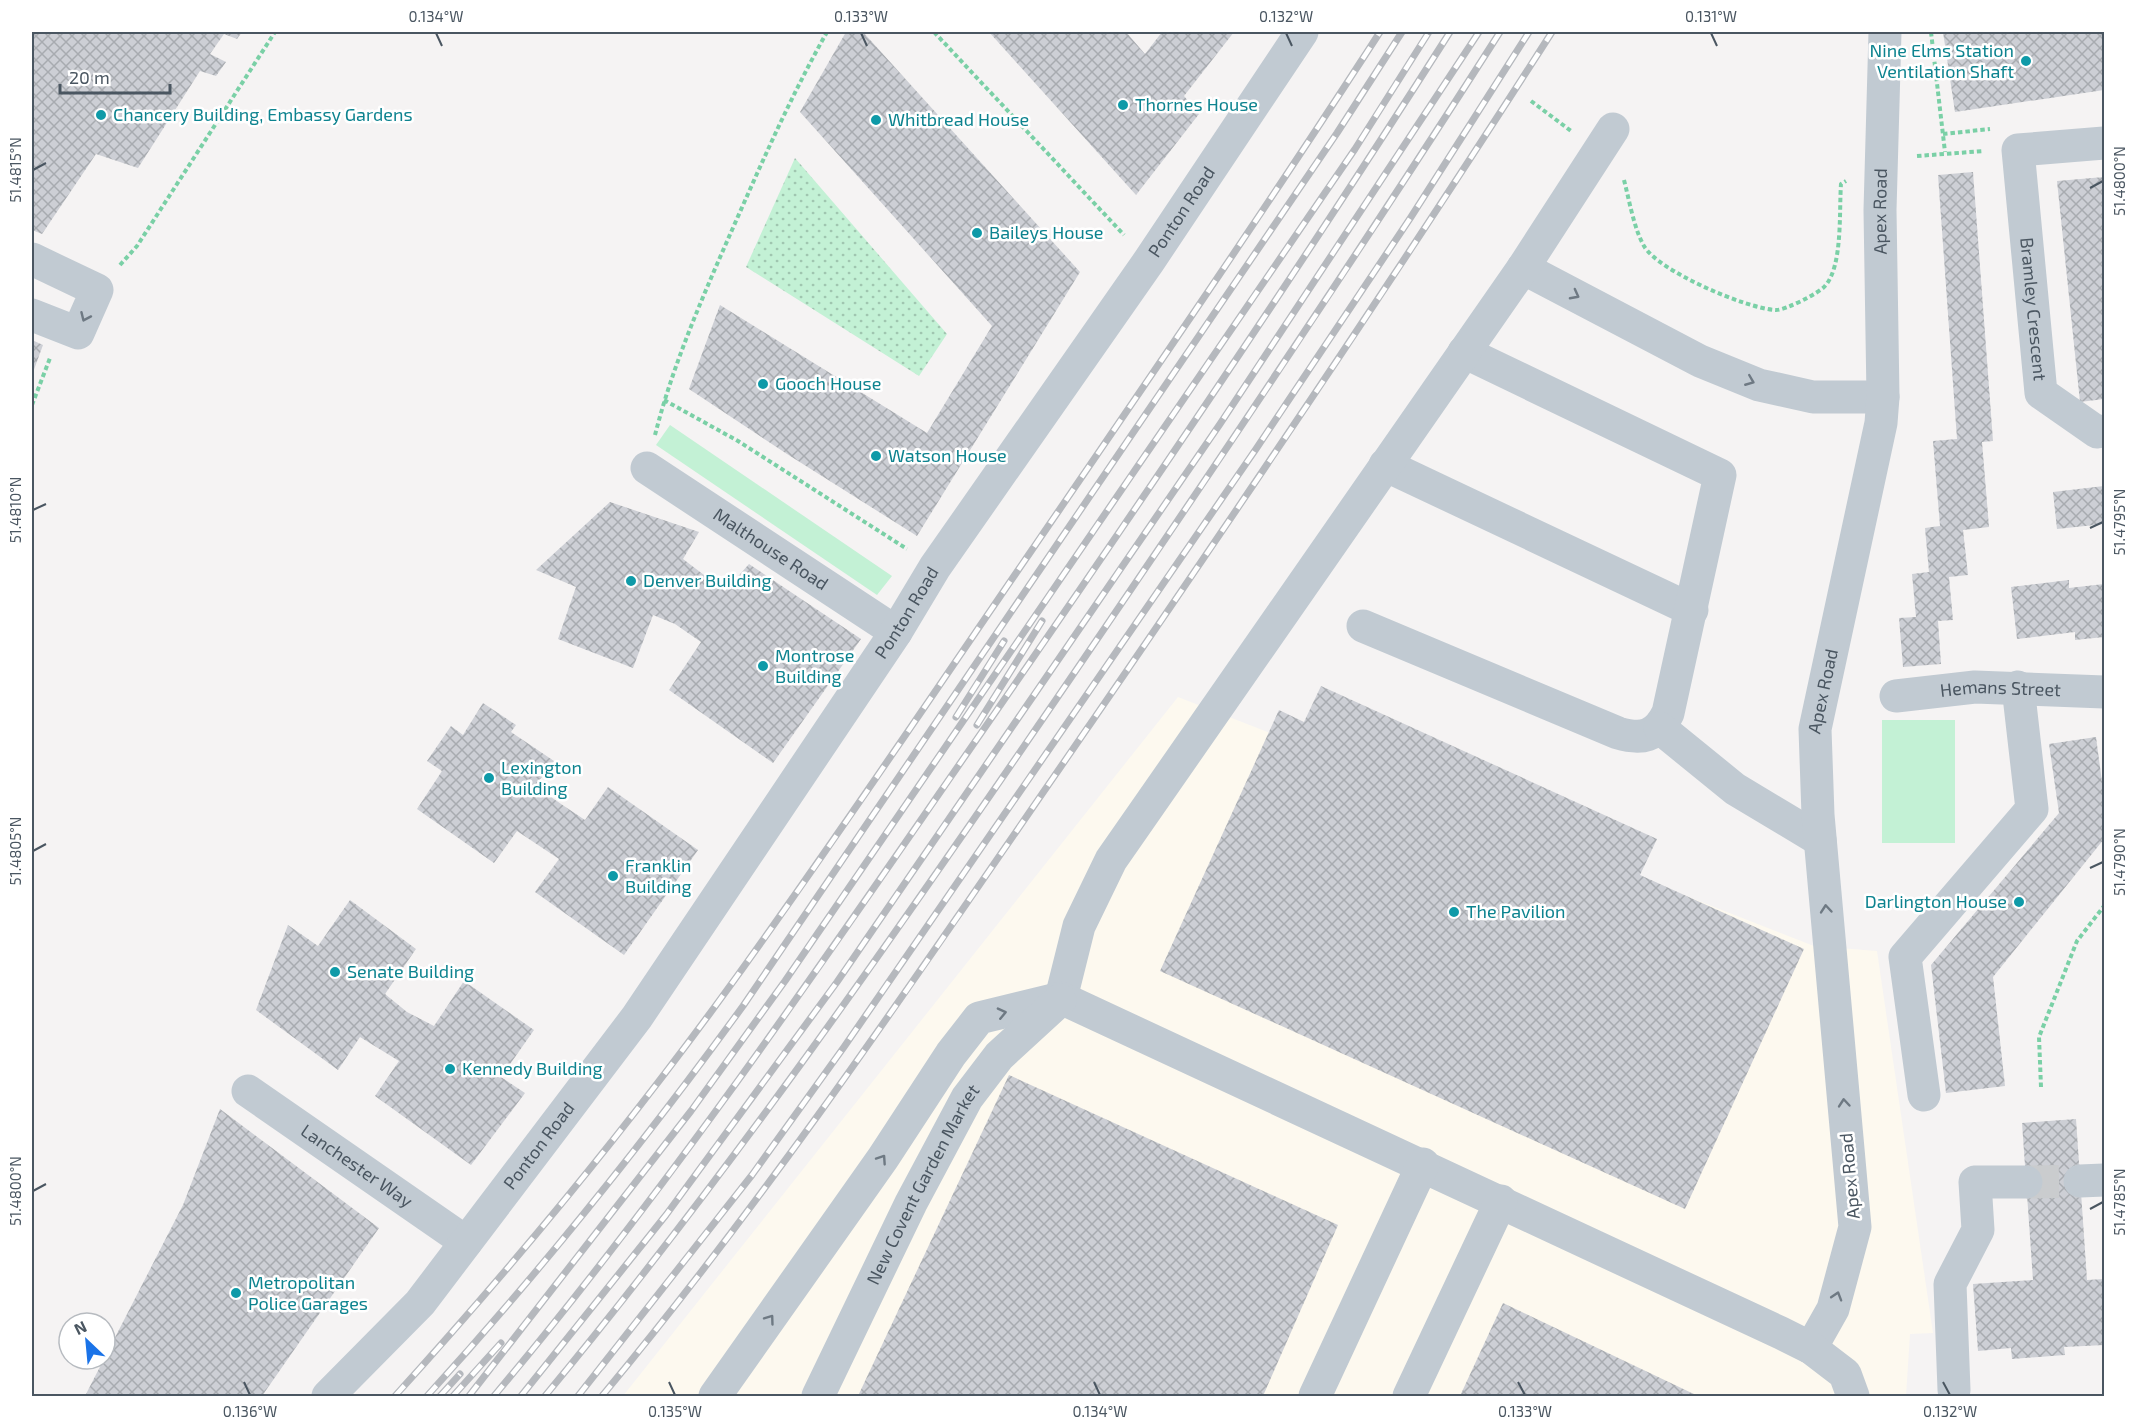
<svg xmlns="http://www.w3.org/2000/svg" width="2136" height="1428" font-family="'Exo 2',sans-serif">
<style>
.commercial{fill:#fdf9ef}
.green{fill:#c3f1d5}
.park{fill:url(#park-dots)}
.building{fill:url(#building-cross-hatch)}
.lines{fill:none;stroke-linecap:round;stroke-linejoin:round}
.minor-tunnel{stroke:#caccce;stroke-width:33;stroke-dasharray:33 16;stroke-linecap:butt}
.path{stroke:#7ad0a6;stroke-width:4;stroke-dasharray:4.5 3;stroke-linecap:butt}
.minor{stroke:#c1cad2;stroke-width:33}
.rail-casing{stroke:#b5b8bd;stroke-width:7}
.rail{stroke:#fff;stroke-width:4.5;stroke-dasharray:14;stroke-linecap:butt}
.oneway{stroke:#6e7983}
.ticks{fill:none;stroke:#4a5661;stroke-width:2}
.culture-dot{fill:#0f9aa8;stroke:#fff;stroke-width:2}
.labels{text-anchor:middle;stroke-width:5;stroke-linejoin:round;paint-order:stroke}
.culture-label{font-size:18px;fill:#0d838f;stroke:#fff;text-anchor:start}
.street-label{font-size:18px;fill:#4a5661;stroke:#fff}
.neatline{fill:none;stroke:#4a5661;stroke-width:2}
.ticks-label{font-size:15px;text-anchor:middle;fill:#4a5661}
</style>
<defs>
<pattern id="park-dots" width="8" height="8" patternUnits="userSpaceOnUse" patternTransform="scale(1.5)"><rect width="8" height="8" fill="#c3f1d5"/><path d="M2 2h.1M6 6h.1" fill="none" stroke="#a0c6b0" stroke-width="1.8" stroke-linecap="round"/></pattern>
<pattern id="building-cross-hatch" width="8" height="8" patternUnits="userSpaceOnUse" patternTransform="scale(1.5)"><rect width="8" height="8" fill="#cdcfd5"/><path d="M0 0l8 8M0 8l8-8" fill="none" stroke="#a8abb0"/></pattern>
</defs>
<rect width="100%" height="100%" fill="#f5f3f3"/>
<!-- commercial -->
<polygon class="commercial" points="1178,697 1814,946 1877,951 1933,1333 1910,1334 1906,1396 623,1396"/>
<!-- green -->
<g class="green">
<polygon points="670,425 892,576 877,595 656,445"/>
<rect x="1882" y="720" width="73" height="123"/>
</g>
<!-- park -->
<polygon class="park" points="795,158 947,334 919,376 746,267"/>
<!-- building -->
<g class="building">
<polygon points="32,32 242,32 237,39 224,34 210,54 226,62 216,76 200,71 138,168 96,154 42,234 32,230"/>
<polygon points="846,32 863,32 1080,272 917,536 787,454 689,389 720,305 927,433 992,326 800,112"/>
<polygon points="989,32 1126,32 1145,54 1162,32 1234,32 1184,96 1199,114 1136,195"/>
<polygon points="1943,32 2104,32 2104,90 1955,112"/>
<polygon points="1973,172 1993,441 1982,442 1989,527 1963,530 1968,575 1949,577 1953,620 1938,621 1941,664 1903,667 1899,618 1916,617 1912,574 1929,572 1925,528 1940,526 1933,441 1957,439 1938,175"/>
<polygon points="2104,177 2104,399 2080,402 2057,181"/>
<polygon points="32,340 43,345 32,375"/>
<polygon points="2104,486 2104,524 2057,529 2053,492"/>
<polygon points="610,502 699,532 683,559 725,591 749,564 861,639 773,763 669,690 701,642 675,624 653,615 633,668 558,639 576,587 536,570"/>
<polygon points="2069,580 2069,588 2104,584 2104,637 2075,640 2075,632 2017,639 2011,587"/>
<polygon points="1321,686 1657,839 1640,875 1804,949 1685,1209 1160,971 1279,710 1304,722"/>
<polygon points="483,703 516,725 511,732 554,761 535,786 564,806 585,820 608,787 698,850 624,955 535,892 559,859 517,831 494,863 417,809 442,771 427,761 451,726 463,735"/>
<polygon points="2096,737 2104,797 2104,839 1993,977 2005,1086 1946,1093 1931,965 2059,813 2049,744"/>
<polygon points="350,900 416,949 385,994 407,1012 434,1026 464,981 534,1030 501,1077 525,1093 471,1165 375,1096 399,1061 360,1037 338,1070 256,1010 288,925 318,946"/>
<polygon points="1009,1075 1338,1225 1263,1396 858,1396"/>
<polygon points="220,1109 379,1228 262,1396 85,1396 183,1205"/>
<polygon points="2076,1119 2087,1280 2104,1279 2104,1345 2064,1347 2065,1355 2012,1359 2011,1348 1978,1351 1973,1284 2033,1280 2022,1123"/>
<polygon points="1503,1303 1698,1396 1460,1396"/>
</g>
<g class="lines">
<!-- minor-tunnel -->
<polyline class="minor-tunnel" points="2026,1182 2080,1181"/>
<!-- path -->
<g class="path">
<polyline points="934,32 1124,235"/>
<polyline points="1931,32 1945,152"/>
<polyline points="1531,101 1571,131"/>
<polyline points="1943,134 1990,129"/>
<polyline points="1917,156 1984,151"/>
<path d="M1624 180C1629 199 1634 229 1644 246 1658 271 1747 309 1776 310 1786 310 1819 293 1825 286 1843 266 1839 211 1841 184L1846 181"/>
<polyline points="120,265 137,246 275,32"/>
<polyline points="664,400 738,441 907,549"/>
<polyline points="32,405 50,358"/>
<path d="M655 435C673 364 703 296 732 230 762 162 791 96 827 32"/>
<polyline points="2041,1087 2039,1037 2077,941 2104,906"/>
</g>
<!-- minor -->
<g class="minor">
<path id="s1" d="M2104 143 2018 150 2041 393 2097 432 2104 431"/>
<polyline points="32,259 97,290 78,333 32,315"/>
<polyline points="1523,268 1700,361 1759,385 1813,397 1883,397"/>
<polyline points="1385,465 1692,610"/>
<path id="s2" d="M647 468 896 632"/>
<path d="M1363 626 1618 733C1642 740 1656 737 1668 713L1720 475 1464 352"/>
<path id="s3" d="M1896 696 1975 687 2104 692"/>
<polyline points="1660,728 1735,789 1820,840"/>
<polyline points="1061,998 1079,926 1111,860 1523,268 1613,129"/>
<path id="s4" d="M248 1091 466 1242"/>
<polyline points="1924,1095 1905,957 2032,809 2018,687"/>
<polyline points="2080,1181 2104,1180"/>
<path id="s5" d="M1811 1348 1833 1309 1855 1227 1818 815 1815 729 1881 423 1883 397 1880 210 1885 32"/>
<polyline points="1954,1390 1950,1284 1978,1230 1975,1182 2026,1182"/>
<path id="s6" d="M328 1396 420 1303 637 1017 896 632 935 567 1149 261 1302 32"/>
<polyline points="715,1396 883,1158 951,1054 979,1018 1061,998 1781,1333 1811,1348 1845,1374 1853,1396"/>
<path id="s7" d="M818 1396 911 1203 967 1098 999 1056 1060 1000"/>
<polyline points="1315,1396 1423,1164"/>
<polyline points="1409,1396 1501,1201"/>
</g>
<!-- rail casing -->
<g class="rail-casing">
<g id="rail">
<polyline points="956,717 1004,641"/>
<polyline points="977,725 1042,621"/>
<path d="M395 1396C512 1267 624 1132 727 990 820 862 908 731 997 601 1126 412 1256 224 1380 32"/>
<path d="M427 1396C540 1272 645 1141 743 1006L1337 133 1402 32"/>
<polyline points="440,1396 460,1374"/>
<polyline points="453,1396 501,1343"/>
<polyline points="469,1396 691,1111 785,981 1355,149 1429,32"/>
<path d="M494 1396C663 1195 812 978 961 762 1128 521 1293 279 1450 32"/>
<polyline points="521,1396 666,1215 837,982 1220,424 1479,32"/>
<path d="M545 1396C728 1175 892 939 1055 701 1206 480 1356 258 1500 32"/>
<polyline points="578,1396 752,1175 844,1047 1256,449 1411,217 1529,32"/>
<path d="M602 1396C780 1182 934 950 1093 720 1249 493 1403 265 1552 32"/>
</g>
</g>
<!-- rail -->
<use href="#rail" class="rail"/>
</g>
<!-- one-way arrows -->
<defs><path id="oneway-chevron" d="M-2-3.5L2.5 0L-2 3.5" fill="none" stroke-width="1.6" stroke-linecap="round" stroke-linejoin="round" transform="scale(1.5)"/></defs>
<g class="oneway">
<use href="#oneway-chevron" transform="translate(1575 295) rotate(28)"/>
<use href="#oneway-chevron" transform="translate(85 317) rotate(114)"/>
<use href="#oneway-chevron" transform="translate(1750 381) rotate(22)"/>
<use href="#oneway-chevron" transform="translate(1826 909) rotate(-95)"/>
<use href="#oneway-chevron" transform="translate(1002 1013) rotate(-13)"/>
<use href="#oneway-chevron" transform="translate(1844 1103) rotate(-95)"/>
<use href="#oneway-chevron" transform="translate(882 1159) rotate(-56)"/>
<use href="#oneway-chevron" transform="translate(1837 1296) rotate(-73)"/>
<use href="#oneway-chevron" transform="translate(770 1319) rotate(-54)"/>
</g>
<!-- ticks -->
<path class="ticks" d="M436 33 442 46M861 33 867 46M1286 33 1292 46M1711 33 1717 46M33 170 46 163M2090 188 2103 181M33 510 46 504M2090 528 2103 522M33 851 46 844M2090 868 2103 862M33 1191 46 1184M2090 1209 2103 1202M244 1382 250 1395M669 1382 675 1395M1094 1382 1100 1395M1518 1382 1525 1395M1943 1382 1950 1395"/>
<!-- markers -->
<g class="culture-dot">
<circle cx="2026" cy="61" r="6"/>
<circle cx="1123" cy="105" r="6"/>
<circle cx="101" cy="115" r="6"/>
<circle cx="876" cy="120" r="6"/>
<circle cx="977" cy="233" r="6"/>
<circle cx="763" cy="384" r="6"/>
<circle cx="876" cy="456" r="6"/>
<circle cx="631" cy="581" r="6"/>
<circle cx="763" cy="666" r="6"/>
<circle cx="489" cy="778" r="6"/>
<circle cx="613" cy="876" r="6"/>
<circle cx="2019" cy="902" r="6"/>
<circle cx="1454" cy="912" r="6"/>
<circle cx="335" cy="972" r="6"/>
<circle cx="450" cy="1069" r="6"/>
<circle cx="236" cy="1293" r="6"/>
</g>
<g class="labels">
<!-- culture labels -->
<g class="culture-label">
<text x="2014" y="57" text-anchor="end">Nine Elms Station<tspan x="2014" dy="21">Ventilation Shaft</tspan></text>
<text x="1135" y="111">Thornes House</text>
<text x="113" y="121">Chancery Building, Embassy Gardens</text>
<text x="888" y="126">Whitbread House</text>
<text x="989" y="239">Baileys House</text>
<text x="775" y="390">Gooch House</text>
<text x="888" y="462">Watson House</text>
<text x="643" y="587">Denver Building</text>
<text x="775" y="662">Montrose<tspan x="775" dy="21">Building</tspan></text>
<text x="501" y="774">Lexington<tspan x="501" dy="21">Building</tspan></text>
<text x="625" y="872">Franklin<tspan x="625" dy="21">Building</tspan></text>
<text x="2007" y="908" text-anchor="end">Darlington House</text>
<text x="1466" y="918">The Pavilion</text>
<text x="347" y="978">Senate Building</text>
<text x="462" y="1075">Kennedy Building</text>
<text x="248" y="1289">Metropolitan<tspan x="248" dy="21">Police Garages</tspan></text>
</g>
<!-- street labels -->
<g class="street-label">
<text dy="6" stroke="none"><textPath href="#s6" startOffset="1462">Ponton Road</textPath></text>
<text dy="6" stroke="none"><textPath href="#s5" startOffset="1154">Apex Road</textPath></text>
<text dy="6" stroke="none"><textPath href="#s1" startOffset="246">Bramley Crescent</textPath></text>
<text dy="6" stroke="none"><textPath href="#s2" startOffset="148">Malthouse Road</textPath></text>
<text dy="6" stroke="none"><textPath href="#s6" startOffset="976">Ponton Road</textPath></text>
<text dy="6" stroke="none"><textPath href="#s3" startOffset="105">Hemans Street</textPath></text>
<text dy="6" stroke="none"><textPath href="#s5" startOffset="668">Apex Road</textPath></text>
<text dy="6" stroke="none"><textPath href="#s6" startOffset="328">Ponton Road</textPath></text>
<text dy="6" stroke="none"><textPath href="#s4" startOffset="132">Lanchester Way</textPath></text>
<text transform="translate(1850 1176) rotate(-95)" y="6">Apex Road</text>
<text dy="6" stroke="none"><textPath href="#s7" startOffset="236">New Covent Garden Market</textPath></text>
</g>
</g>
<!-- border -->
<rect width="2136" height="1428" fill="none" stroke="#ffffff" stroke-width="66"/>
<!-- north arrow -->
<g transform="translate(87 1341) rotate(334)"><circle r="28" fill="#ffffff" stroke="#b7bbc0" stroke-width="1.5"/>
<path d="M0-4.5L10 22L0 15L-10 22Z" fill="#1a73e8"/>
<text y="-9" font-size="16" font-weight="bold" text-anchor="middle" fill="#4a5661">N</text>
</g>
<!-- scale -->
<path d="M60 84v9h110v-9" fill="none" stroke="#4a5661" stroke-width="3"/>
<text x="69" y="84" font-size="18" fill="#4a5661" stroke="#ffffff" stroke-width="4.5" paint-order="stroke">20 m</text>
<rect x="33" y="33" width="2070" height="1362" class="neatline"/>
<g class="ticks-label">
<text x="436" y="22">0.134°W</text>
<text x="861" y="22">0.133°W</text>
<text x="1286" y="22">0.132°W</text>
<text x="1711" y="22">0.131°W</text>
<text transform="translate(16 170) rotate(-90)" y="5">51.4815°N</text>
<text transform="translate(2120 181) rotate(-90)" y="5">51.4800°N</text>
<text transform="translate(16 510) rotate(-90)" y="5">51.4810°N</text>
<text transform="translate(2120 522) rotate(-90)" y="5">51.4795°N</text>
<text transform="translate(16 851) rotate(-90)" y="5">51.4805°N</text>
<text transform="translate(2120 862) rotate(-90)" y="5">51.4790°N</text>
<text transform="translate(16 1191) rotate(-90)" y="5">51.4800°N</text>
<text transform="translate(2120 1202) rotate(-90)" y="5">51.4785°N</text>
<text x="250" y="1417">0.136°W</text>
<text x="675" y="1417">0.135°W</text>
<text x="1100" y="1417">0.134°W</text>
<text x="1525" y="1417">0.133°W</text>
<text x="1950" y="1417">0.132°W</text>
</g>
</svg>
